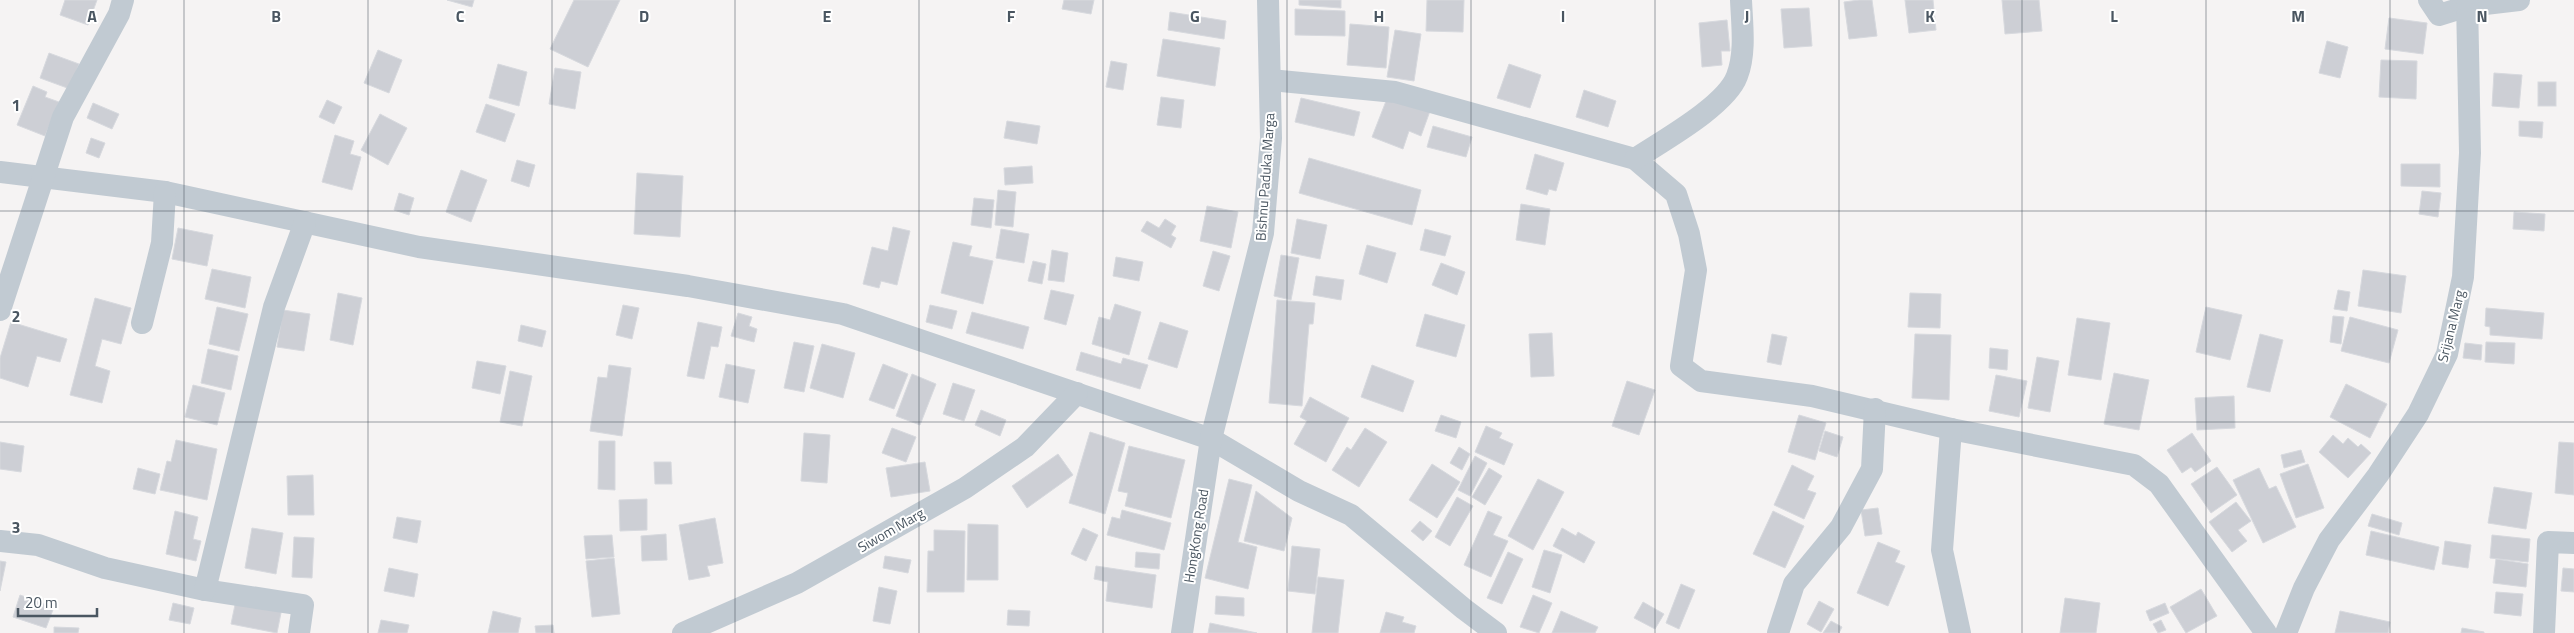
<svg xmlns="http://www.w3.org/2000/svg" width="2574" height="633" font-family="'Titillium Web',sans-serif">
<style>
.building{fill:#cdcfd5;stroke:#d7d9de}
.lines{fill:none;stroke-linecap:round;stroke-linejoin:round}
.minor{stroke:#c1cad2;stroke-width:22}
.grid{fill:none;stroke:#4a5661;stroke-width:1;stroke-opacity:0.55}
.labels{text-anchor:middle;stroke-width:4;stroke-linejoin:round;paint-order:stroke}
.street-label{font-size:14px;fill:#4a5661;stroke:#fff}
.grid-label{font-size:16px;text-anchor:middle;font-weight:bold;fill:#4a5661;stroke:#fff;stroke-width:4;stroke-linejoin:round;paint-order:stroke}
</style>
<rect width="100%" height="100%" fill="#f5f3f3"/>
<!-- building -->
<g class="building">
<polygon points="65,0 97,0 88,25 60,15"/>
<polygon points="447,0 474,0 472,7"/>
<polygon points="574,0 620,0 588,67 550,49"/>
<polygon points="1064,0 1094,0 1091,14 1062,9"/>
<polygon points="1299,0 1341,0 1341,8 1299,5"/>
<polygon points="1427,0 1464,0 1463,32 1426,31"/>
<polygon points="1859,0 1872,0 1877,36 1849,39 1844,2"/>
<polygon points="1905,0 1933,0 1936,30 1909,33"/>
<polygon points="2002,0 2039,0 2042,31 2005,34"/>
<polygon points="1809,8 1812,46 1784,48 1781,9"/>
<polygon points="1295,9 1345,11 1345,36 1295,35"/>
<polygon points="1170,12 1226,21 1224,39 1168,30"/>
<polygon points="2389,18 2427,23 2423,54 2385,49"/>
<polygon points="1727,20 1730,51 1721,51 1722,65 1702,67 1699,23"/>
<polygon points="1350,24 1389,27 1386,68 1347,65"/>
<polygon points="1395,30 1421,34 1414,81 1387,77"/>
<polygon points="1163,39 1220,48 1215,86 1157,76"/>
<polygon points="2327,41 2348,47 2340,78 2319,73"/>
<polygon points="378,50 402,60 389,93 364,83"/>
<polygon points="49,53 79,64 70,89 40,78"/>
<polygon points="2381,60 2417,61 2416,99 2379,97"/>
<polygon points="1111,61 1127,64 1123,90 1106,87"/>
<polygon points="498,64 527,72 519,106 489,98"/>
<polygon points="1509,64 1541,75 1530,108 1497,98"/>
<polygon points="555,68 581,72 575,109 549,104"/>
<polygon points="2494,73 2522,75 2519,108 2492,106"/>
<rect x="2538" y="82" width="18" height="24"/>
<polygon points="33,86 47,92 45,97 59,102 45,136 17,125"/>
<polygon points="1584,90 1616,101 1608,127 1576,117"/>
<polygon points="1388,96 1430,111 1421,136 1409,131 1403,149 1372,137"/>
<polygon points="1161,97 1184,100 1181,128 1157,125"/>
<polygon points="1301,98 1360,112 1354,136 1295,122"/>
<polygon points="327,100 342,107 334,124 319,117"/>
<polygon points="93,103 119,114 112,129 87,118"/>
<polygon points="486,104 515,114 505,142 476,132"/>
<polygon points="380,114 407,128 388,165 361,150"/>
<polygon points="1007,121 1040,126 1037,144 1004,138"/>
<polygon points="2519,121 2543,122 2542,138 2519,136"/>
<polygon points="1433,126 1472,137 1466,157 1427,147"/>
<polygon points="335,135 354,141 350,154 361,157 352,190 322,182"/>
<polygon points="91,138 105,143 99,158 86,153"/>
<polygon points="1535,154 1564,163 1556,191 1549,189 1547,195 1526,189"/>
<polygon points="1309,158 1421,190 1412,225 1299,193"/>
<polygon points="517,160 535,165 529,187 511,181"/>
<polygon points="2401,164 2440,164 2440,187 2401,186"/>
<polygon points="1032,166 1033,183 1005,185 1004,168"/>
<polygon points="461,170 487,180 471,222 446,212"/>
<polygon points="637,173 683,176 680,237 634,234"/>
<polygon points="998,190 1016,192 1013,227 995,225"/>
<polygon points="2422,191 2441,193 2438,217 2419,214"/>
<polygon points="399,193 414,198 409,215 394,210"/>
<polygon points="974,198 994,200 991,228 971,225"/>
<polygon points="1521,204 1550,209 1545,245 1516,240"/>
<polygon points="1207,206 1238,212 1231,248 1200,241"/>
<polygon points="2514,212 2545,214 2544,231 2513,229"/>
<polygon points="1165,219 1176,226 1171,235 1176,238 1171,248 1141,231 1147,221 1159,228"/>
<polygon points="1297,219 1327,225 1320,259 1291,253"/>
<polygon points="893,227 910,231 897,285 881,281 879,288 863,284 872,247 888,251"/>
<polygon points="178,228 213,235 207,266 172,259"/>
<polygon points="1001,229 1029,234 1024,263 996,258"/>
<polygon points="1425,229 1451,236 1445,256 1420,250"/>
<polygon points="953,242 972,246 969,256 993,261 983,304 941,293"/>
<polygon points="1367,245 1396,253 1387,283 1359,274"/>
<polygon points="1052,250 1068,253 1064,282 1048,280"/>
<polygon points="1213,251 1230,256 1219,291 1203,286"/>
<polygon points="1281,255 1299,258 1291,300 1274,296"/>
<polygon points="1116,257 1143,262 1139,281 1113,276"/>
<polygon points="1033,261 1046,264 1042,284 1028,281"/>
<polygon points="1441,263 1465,272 1457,295 1432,285"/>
<polygon points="212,269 251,277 245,308 205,299"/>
<polygon points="2363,270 2406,276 2401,313 2358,306"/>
<polygon points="1316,276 1344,280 1341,300 1313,295"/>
<polygon points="1051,290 1074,295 1066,325 1044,319"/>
<polygon points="2338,290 2350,292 2347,311 2334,309"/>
<polygon points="338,293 362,298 353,345 330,340"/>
<polygon points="1910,293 1941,294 1940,328 1908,327"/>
<polygon points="95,298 131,308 121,344 102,339 95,366 110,371 102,403 70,395"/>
<polygon points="1277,300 1315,303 1313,324 1309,324 1302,406 1269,403"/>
<polygon points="1115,304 1141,312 1129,355 1092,344 1099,317 1110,320"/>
<polygon points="623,305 639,308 632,339 616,335"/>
<polygon points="930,305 957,311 952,329 926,322"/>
<polygon points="217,307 248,314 239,351 209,344"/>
<polygon points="2206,307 2242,315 2230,360 2196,352"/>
<polygon points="2486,308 2544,313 2542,339 2490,335 2490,327 2485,326"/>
<polygon points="283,310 310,314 304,351 277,347"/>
<polygon points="972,312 1029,327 1023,349 966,333"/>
<polygon points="738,313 752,317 749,326 757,329 754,342 731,336"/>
<polygon points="1425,314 1465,325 1456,357 1416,346"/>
<polygon points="2333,316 2344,317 2341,344 2330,342"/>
<polygon points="2350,317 2398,330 2389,363 2341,351"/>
<polygon points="2077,318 2110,323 2101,380 2068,375"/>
<polygon points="11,322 67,339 60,362 37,356 28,387 0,378 0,358"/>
<polygon points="698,322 722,327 718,347 711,346 704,379 687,376"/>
<polygon points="1160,322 1188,331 1177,368 1148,359"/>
<polygon points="521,325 546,331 542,347 518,341"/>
<polygon points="1552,333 1554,376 1531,377 1529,334"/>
<polygon points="1772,334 1787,337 1781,365 1767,362"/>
<polygon points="1915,334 1951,335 1949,400 1912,398"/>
<polygon points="2260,334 2283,340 2270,392 2247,387"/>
<polygon points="794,342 814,346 804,392 784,388"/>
<polygon points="2486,342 2515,343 2514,364 2485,362"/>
<polygon points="2465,343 2482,345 2481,360 2463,358"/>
<polygon points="822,344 855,353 843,398 810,388"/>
<polygon points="1990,348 2008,350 2007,370 1989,368"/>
<polygon points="208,349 238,356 231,390 201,383"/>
<polygon points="1081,352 1121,364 1123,358 1148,365 1140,389 1076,370"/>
<polygon points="2037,357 2059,361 2050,412 2028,408"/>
<polygon points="477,361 506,366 500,394 472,388"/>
<polygon points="726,364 755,370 748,403 719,397"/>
<polygon points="883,364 908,374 894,409 869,400"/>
<polygon points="609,365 631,368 622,436 590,431 598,377 607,378"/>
<polygon points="1372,365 1414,381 1403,412 1361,397"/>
<polygon points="510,371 532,376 522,426 500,422"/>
<polygon points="2114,373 2149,380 2139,430 2104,424"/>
<polygon points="912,374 936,384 920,425 896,416"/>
<polygon points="1996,375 2027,381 2019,417 1989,411"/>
<polygon points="1627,381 1655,390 1639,435 1612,426"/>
<polygon points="953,383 975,390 964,421 943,414"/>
<polygon points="2346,384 2387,404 2370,438 2330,417"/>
<polygon points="193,385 225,393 217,425 185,417"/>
<polygon points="2234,396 2235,428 2197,430 2195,398"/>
<polygon points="1310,397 1349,418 1326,462 1294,444 1307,421 1300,417"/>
<polygon points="981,410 1006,420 1000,436 975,425"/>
<polygon points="1441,415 1461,422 1456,438 1435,431"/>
<polygon points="1799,415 1826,423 1815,460 1788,452"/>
<polygon points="1486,426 1502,433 1499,438 1513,444 1504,465 1475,452"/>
<polygon points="892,428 916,437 906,462 882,453"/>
<polygon points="1365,428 1387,442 1359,487 1332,470 1347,447 1351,450"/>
<polygon points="1825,431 1843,437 1837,457 1819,451"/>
<polygon points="1090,432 1125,443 1105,514 1069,503"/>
<polygon points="804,433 830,435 827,483 801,481"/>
<polygon points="2192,433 2211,461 2195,472 2191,467 2182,473 2167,450"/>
<polygon points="2333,435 2343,444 2348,438 2358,447 2361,444 2371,453 2348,478 2319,452"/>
<polygon points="176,440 217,449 207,500 160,490 167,461 171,462"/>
<polygon points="599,441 615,441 615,490 598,489"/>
<polygon points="0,442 24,446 21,472 0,469"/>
<polygon points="2559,442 2574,443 2574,495 2555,493"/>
<polygon points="1129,446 1185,460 1171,518 1125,506 1128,493 1118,491"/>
<polygon points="1459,447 1470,454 1462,470 1450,463"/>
<polygon points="2301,450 2305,462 2284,468 2281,455"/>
<polygon points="1058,454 1073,475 1027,508 1012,486"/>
<polygon points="1475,456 1487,463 1470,496 1458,490"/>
<polygon points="654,462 671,462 672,484 655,484"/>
<polygon points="925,462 930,491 891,497 886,468"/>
<polygon points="1432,464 1460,482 1437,518 1409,500"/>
<polygon points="2308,464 2324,508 2296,518 2280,474"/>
<polygon points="1792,465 1814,476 1807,490 1816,493 1804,519 1774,505"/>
<polygon points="2217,467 2237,495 2211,513 2191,484"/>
<polygon points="138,468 160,474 155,494 133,489"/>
<polygon points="1489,468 1502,476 1485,505 1472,497"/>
<polygon points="2259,468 2269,489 2276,486 2296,527 2263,543 2233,480"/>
<polygon points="313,475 314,515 288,515 287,476"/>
<polygon points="1229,479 1252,485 1238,542 1257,547 1248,589 1205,578"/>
<polygon points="1538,479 1564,492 1533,550 1508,536"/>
<polygon points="2494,487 2532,493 2526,529 2488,523"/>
<polygon points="1256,491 1292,518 1284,551 1244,541"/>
<polygon points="1457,497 1473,506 1450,546 1435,537"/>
<polygon points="647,499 647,530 620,531 619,500"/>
<polygon points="2236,502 2251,521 2238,530 2247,541 2232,552 2209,522"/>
<polygon points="1878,508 1882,534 1865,536 1861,510"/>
<polygon points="1122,510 1171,523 1164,550 1107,535 1112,517 1120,519"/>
<polygon points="175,511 198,517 193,539 201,541 196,561 166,554"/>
<polygon points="1488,511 1502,517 1493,535 1508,541 1491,577 1464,565"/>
<polygon points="1773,511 1804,526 1785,568 1753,554"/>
<polygon points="2372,514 2402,523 2399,535 2368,526"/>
<polygon points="397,517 421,521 417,543 393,538"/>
<polygon points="715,518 723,563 707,566 710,576 689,580 679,525"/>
<polygon points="1420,521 1432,531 1423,541 1411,531"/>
<polygon points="968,524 998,525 998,580 967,580"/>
<polygon points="252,528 283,533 276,574 245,568"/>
<polygon points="1083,528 1098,535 1086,561 1071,554"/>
<polygon points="1562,528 1576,536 1578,532 1595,542 1584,563 1553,546"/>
<polygon points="934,530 965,531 964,592 927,592 928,551 934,551"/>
<polygon points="2371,531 2439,547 2434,570 2366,555"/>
<polygon points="666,534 667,560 642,561 641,536"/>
<polygon points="612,535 614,557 586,559 584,536"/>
<polygon points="2492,535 2530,539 2528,562 2490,558"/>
<polygon points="294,537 314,538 312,578 292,577"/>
<polygon points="2445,541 2471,545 2468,568 2442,564"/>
<polygon points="1878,542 1900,551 1895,562 1905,566 1888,606 1857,593"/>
<polygon points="1292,546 1320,549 1315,594 1288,591"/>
<polygon points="1544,550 1562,555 1550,593 1532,587"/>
<polygon points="1136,552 1160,554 1159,569 1135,567"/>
<polygon points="1508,552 1523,559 1502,604 1487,598"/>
<polygon points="885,556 911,560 908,573 883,568"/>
<polygon points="614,558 620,614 592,617 586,561"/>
<polygon points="2496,559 2528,564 2526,587 2493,583"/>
<polygon points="0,561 6,562 0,591"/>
<polygon points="1096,566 1156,575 1152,608 1106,601 1108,582 1094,579"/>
<polygon points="389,568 418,574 414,597 384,591"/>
<polygon points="2563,568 2574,569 2574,592 2561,591"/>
<polygon points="1318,577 1344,580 1338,633 1312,633"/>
<polygon points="1681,584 1695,590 1679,629 1666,623"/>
<polygon points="879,587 897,591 890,624 873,621"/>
<polygon points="2201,589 2217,616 2186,633 2170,607"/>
<polygon points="2496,592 2523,594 2521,616 2494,613"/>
<polygon points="20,595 54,607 46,628 13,617"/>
<polygon points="1533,595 1552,603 1539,633 1520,627"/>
<polygon points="1216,596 1244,598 1244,616 1215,614"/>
<polygon points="2065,598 2100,603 2096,633 2060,633"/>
<polygon points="236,600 282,608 277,633 231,624"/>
<polygon points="1819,601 1834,609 1821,632 1807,624"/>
<polygon points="1643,602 1664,614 1655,629 1634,618"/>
<polygon points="173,603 194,608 190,624 169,620"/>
<polygon points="2165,603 2169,613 2150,621 2146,611"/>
<polygon points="1008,610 1030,611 1029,626 1007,625"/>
<polygon points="493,611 521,618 518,633 488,633"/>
<polygon points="1561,611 1598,627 1595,633 1552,633"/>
<polygon points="2340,611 2390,622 2388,633 2335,633"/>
<polygon points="1386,612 1404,617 1402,622 1416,626 1414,633 1380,633"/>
<polygon points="381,620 409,625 407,633 378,633"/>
<polygon points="2161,620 2166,630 2158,633 2153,624"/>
<polygon points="1831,621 1842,627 1839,633 1823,633"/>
<polygon points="1210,623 1257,633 1208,633"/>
<polygon points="553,625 554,633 536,633 535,626"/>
<polygon points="54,627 79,628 78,633 54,633"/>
<polygon points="2462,628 2484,632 2484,633 2461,633"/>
</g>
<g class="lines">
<!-- minor -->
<g class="minor">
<polyline points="2429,0 2439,15 2468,6 2519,0"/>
<polyline points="1270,80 1395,92 1635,159 1676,194 1689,234 1696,270 1681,366 1701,381 1812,396 1951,429 2134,465 2159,484 2266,633"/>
<path d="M1635 159C1662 141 1726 106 1737 76 1746 53 1742 24 1741 0"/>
<polyline points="0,172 165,192 419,247 688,286 843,314 1211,439 1299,491 1351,515 1464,609 1496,633"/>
<polyline points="0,310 63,117 119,14 123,0"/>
<polyline points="142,323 162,243 165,192"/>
<polyline points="1951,429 1942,550 1960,633"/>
<polyline points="0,541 38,545 105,568 205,590 303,605 299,633"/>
<polyline points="205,590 274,307 305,222"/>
<polyline points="683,633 797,583 965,488 1025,447 1077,393"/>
<polyline points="1182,633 1211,439 1263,233 1271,138 1268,0"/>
<polyline points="1778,633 1794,584 1841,527 1872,469 1875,409"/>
<polyline points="2286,633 2304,588 2329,540 2378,475 2418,414 2447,354 2463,277 2470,153 2467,0"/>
<polyline points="2544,633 2548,542 2574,543"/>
</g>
</g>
<!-- grid -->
<path class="grid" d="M184 0V633M368 0V633M552 0V633M735 0V633M919 0V633M1103 0V633M1287 0V633M1471 0V633M1655 0V633M1839 0V633M2022 0V633M2206 0V633M2390 0V633M0 211H2574M0 422H2574"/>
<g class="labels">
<!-- street labels -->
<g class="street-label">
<text transform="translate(1265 177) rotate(-86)" y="5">Bishnu Paduka Marga</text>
<text transform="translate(2451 326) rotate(-76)" y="5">Srijana Marg</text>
<text transform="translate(891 530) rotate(-30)" y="5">Siwom Marg</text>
<text transform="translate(1196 536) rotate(-81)" y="5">HongKong Road</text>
</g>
</g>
<g class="grid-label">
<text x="92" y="22">A</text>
<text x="276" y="22">B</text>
<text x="460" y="22">C</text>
<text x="644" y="22">D</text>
<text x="827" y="22">E</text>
<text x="1011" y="22">F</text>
<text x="1195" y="22">G</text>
<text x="1379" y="22">H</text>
<text x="1563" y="22">I</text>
<text x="1747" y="22">J</text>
<text x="1930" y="22">K</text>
<text x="2114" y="22">L</text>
<text x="2298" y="22">M</text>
<text x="2482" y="22">N</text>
<text x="16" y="111">1</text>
<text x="16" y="322">2</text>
<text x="16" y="533">3</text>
</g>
<!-- scale -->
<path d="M18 608v8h79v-8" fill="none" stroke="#4a5661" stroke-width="2.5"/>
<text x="25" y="608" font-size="15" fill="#4a5661" stroke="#ffffff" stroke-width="4" paint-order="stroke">20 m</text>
</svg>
